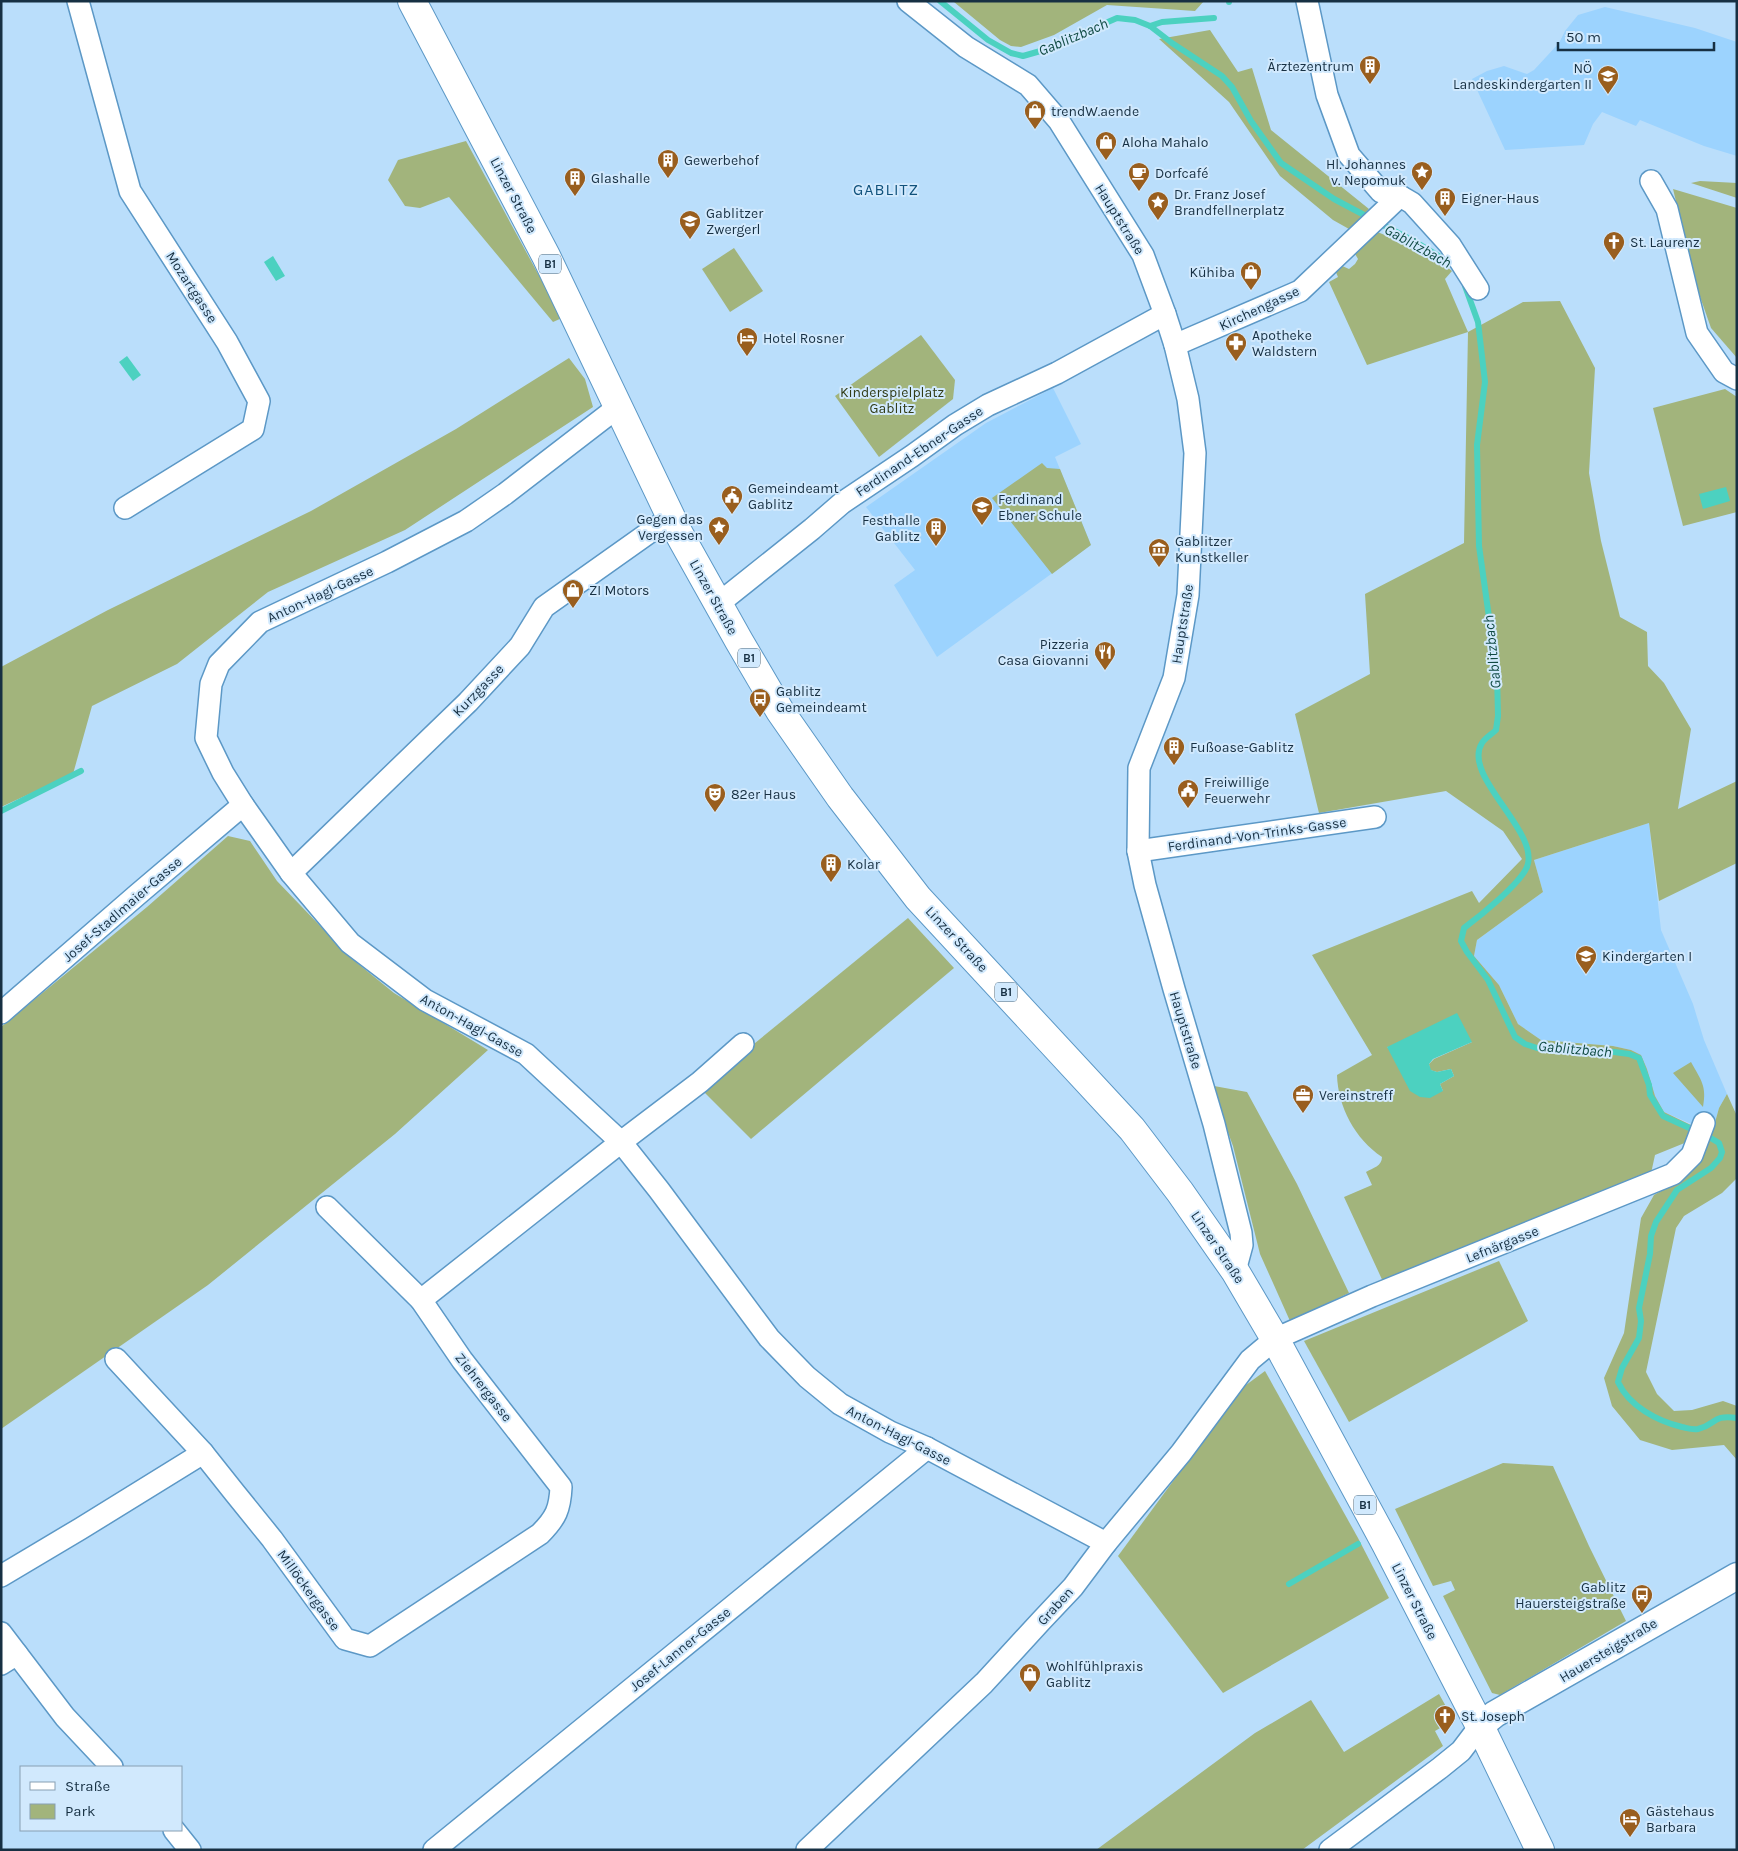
<svg xmlns="http://www.w3.org/2000/svg" width="1738" height="1851" font-family="Karla,sans-serif">
<style>
.built{fill:#9cd3fe}
.green{fill:#a2b47c;fill-rule:evenodd}
.water{fill:#4cd1c0}
.lines{fill:none;stroke-linecap:round;stroke-linejoin:round}
.stream{stroke:#4cd1c0;stroke-width:6}
.minor-casing{stroke:#5c98c6;stroke-width:24}
.tertiary-casing{stroke:#5c98c6;stroke-width:29}
.primary-casing{stroke:#5c98c6;stroke-width:30}
.minor{stroke:#fff;stroke-width:21}
.tertiary{stroke:#fff;stroke-width:26}
.primary{stroke:#fff;stroke-width:28}
.labels{text-anchor:middle;stroke-width:4;stroke-linejoin:round;paint-order:stroke}
.shield{fill:#d1e9fd;stroke:#4f687b;stroke-width:1}
.shield-label{font-size:12px;font-weight:bold;fill:#173043}
.poi-label{font-size:14px;fill:#173043;stroke:#d1e9fd;text-anchor:start}
.street-label{font-size:14px;fill:#173043;stroke:#d1e9fd}
.park-label{font-size:14px;fill:#313c17;stroke:#d1e9fd}
.water-label{font-size:15px;font-style:italic;fill:#104a43;stroke:#d1e9fd}
.quarter-label{font-size:16px;letter-spacing:1px;fill:#11527c;stroke:#d1e9fd}
</style>
<rect width="100%" height="100%" fill="#badefb"/>
<!-- built -->
<g class="built">
<polygon points="1605,7 1695,28 1737,42 1737,156 1704,146 1640,120 1636,126 1602,112 1593,124 1584,145 1505,150 1472,79 1487,71 1504,66 1527,74 1534,70 1559,43 1565,31 1578,15"/>
<polygon points="1053,388 1081,444 1055,457 1091,545 937,657 894,585 915,570 866,507 986,423"/>
<polygon points="1649,823 1661,930 1693,1004 1704,1040 1727,1094 1719,1108 1712,1133 1664,1112 1654,1096 1647,1069 1640,1055 1631,1050 1613,1046 1541,1040 1518,1024 1499,985 1474,956 1477,940 1543,892 1534,860"/>
</g>
<!-- green -->
<g class="green">
<polygon points="955,1 1204,1 1195,11 1107,5 1054,35 1021,47 1011,46 1000,40 954,2"/>
<polygon points="1210,30 1238,72 1252,68 1271,130 1369,209 1349,229 1333,220 1280,176 1229,102 1159,39"/>
<polygon points="466,141 562,318 553,322 449,197 420,208 405,206 388,180 398,160"/>
<polygon points="1700,181 1737,183 1737,198 1691,183"/>
<polygon points="1673,189 1737,208 1737,358 1711,328 1697,288"/>
<path d="M1375 231C1402 242 1430 253 1452 271L1445 279 1468 332 1523 302 1560 301 1595 368 1589 473 1601 541 1620 617 1647 632 1648 666 1664 683 1691 729 1678 809 1737 781V863L1659 901 1649 823 1534 860 1543 892 1477 940 1474 956 1499 985 1518 1024 1541 1040 1613 1046 1631 1050 1641 1055 1647 1069 1655 1096 1664 1112 1693 1126 1687 1142 1655 1155 1650 1178 1385 1286 1344 1197 1372 1185 1366 1172C1373 1168 1382 1166 1382 1157 1355 1139 1338 1107 1337 1075L1372 1055 1312 955 1472 891 1479 903 1522 859 1503 831 1446 791 1319 813 1295 714 1370 674 1365 594 1464 543 1468 332 1367 365 1329 282 1338 277 1335 270 1340 265 1349 269 1355 264 1358 259 1354 252ZM1472 1042 1434 1059 1429 1064 1430 1070 1437 1072 1451 1069 1454 1076 1440 1084 1443 1091 1387 1047Z"/>
<polygon points="734,248 763,291 730,312 702,269"/>
<polygon points="921,335 955,380 953,399 879,457 835,396"/>
<polygon points="569,358 585,379 593,407 405,530 268,592 177,664 92,706 73,774 1,807 1,667 108,610 311,511 456,429"/>
<polygon points="1725,389 1737,397 1737,512 1683,526 1653,408"/>
<polygon points="1042,463 1047,468 1060,469 1091,545 1052,574 992,498"/>
<polygon points="228,836 250,841 277,881 351,958 394,993 488,1050 395,1134 208,1285 1,1429 1,1027 147,907"/>
<polygon points="908,918 954,968 751,1139 700,1088"/>
<path d="M1691 1062C1701 1080 1707 1086 1703 1107L1673 1073Z"/>
<polygon points="1214,1086 1247,1092 1297,1184 1349,1293 1290,1321 1260,1254 1233,1146 1212,1089"/>
<polygon points="1727,1094 1737,1116 1737,1178 1722,1193 1684,1216 1676,1228 1646,1372 1657,1394 1674,1411 1692,1410 1723,1401 1737,1406 1737,1460 1724,1445 1672,1450 1640,1440 1612,1406 1604,1378 1624,1333 1641,1218 1654,1195 1682,1179 1698,1164 1712,1133 1719,1108"/>
<polygon points="1499,1261 1528,1321 1349,1422 1304,1341"/>
<polygon points="1265,1371 1358,1538 1389,1598 1223,1693 1118,1556 1232,1401 1246,1385"/>
<polygon points="1503,1463 1553,1466 1589,1546 1626,1621 1500,1695 1492,1693 1443,1596 1455,1590 1451,1581 1433,1586 1395,1509"/>
<polygon points="1439,1694 1448,1710 1443,1713 1449,1723 1435,1731 1443,1746 1302,1850 1096,1850 1255,1733 1311,1700 1344,1752"/>
</g>
<!-- water -->
<g class="water">
<polygon points="273,256 285,276 276,281 264,262"/>
<polygon points="127,356 141,375 133,381 119,362"/>
<polygon points="1726,487 1730,501 1703,509 1699,494"/>
<polygon points="1457,1013 1472,1042 1433,1059 1429,1064 1431,1070 1437,1072 1451,1069 1454,1076 1440,1084 1443,1091 1430,1098 1420,1097 1410,1091 1387,1047"/>
</g>
<g class="lines">
<!-- stream -->
<g class="stream">
<polyline points="940,1 988,40 1011,53 1023,56 1044,50 1117,18 1135,20 1150,26 1172,43 1222,76 1232,87 1251,121 1281,163 1334,199 1419,244 1455,266"/>
<polyline points="1229,2 1229,1"/>
<polyline points="1150,26 1162,22 1214,18"/>
<path d="M1465 286 1478 322 1485 382 1477 445 1479 546 1497 674 1498 716 1496 730C1492 734 1485 738 1482 743 1461 776 1541 832 1527 867 1519 885 1480 916 1464 928L1461 941 1467 952 1488 980 1515 1037 1525 1044 1537 1048 1614 1052 1629 1054 1639 1058 1649 1085 1650 1095 1663 1116 1709 1137 1719 1143 1722 1152 1720 1158 1711 1168 1677 1190 1656 1222 1651 1236 1650 1254 1639 1308 1641 1321 1639 1338 1622 1368 1618 1382C1629 1406 1657 1421 1682 1427 1687 1428 1692 1430 1698 1429 1716 1425 1712 1414 1737 1418"/>
<polyline points="1,811 81,771"/>
<polyline points="1289,1584 1358,1544"/>
</g>
<!-- minor casing -->
<g class="minor-casing">
<g id="minor">
<polyline points="78,1 130,191 227,342 259,401 253,429 125,508"/>
<polyline points="908,1 966,47 1028,85 1059,121 1143,255 1165,314 1175,345 1188,399 1195,453 1188,595 1174,678 1139,768 1138,851 1145,885 1174,989 1214,1124 1241,1233 1242,1245 1235,1271"/>
<polyline points="1307,1 1327,95 1349,155 1381,192 1400,196 1412,203 1450,245 1478,289"/>
<polyline points="1651,181 1667,209 1697,333 1724,372 1737,379"/>
<polyline points="1175,345 1300,291 1400,196"/>
<polyline points="618,407 505,494 466,521 387,562 260,622 219,664 211,684 206,738 223,773 243,805 291,873 350,943 425,1000 526,1054 621,1142 659,1190 769,1338 807,1377 840,1404 890,1432 927,1448 1106,1543"/>
<polyline points="718,604 812,529 842,503 912,456 955,425 988,405 1057,373 1165,314"/>
<polyline points="1138,851 1375,817"/>
<polyline points="291,873 468,702 520,646 544,607 671,517"/>
<polyline points="1,1013 137,895 243,805"/>
<polyline points="421,1300 621,1142 700,1082 743,1044"/>
<path d="M116 1359 203 1453 234 1492 272 1539 345 1639 370 1646 540 1534C556 1518 560 1509 561 1487L462 1360 421 1300 327 1207"/>
<polyline points="1,1576 80,1529 203,1453"/>
<polyline points="1,1633 65,1717 112,1767"/>
<polyline points="1,1664 17,1654"/>
<polyline points="174,1830 190,1850"/>
<polyline points="434,1850 927,1448"/>
<polyline points="807,1850 984,1683 1041,1621 1073,1587 1106,1543 1181,1453 1250,1360 1275,1339 1372,1296 1673,1174 1692,1155 1704,1123"/>
<polyline points="1330,1850 1440,1768 1461,1751 1480,1726"/>
</g>
</g>
<!-- tertiary casing -->
<g class="tertiary-casing">
<polyline id="tertiary" points="1480,1726 1495,1714 1737,1576"/>
</g>
<!-- primary casing -->
<g class="primary-casing">
<polyline id="primary" points="412,1 546,256 678,532 739,641 780,711 840,797 918,898 1132,1129 1180,1192 1235,1271 1275,1339 1386,1544 1480,1726 1540,1850"/>
</g>
<!-- minor -->
<use href="#minor" class="minor"/>
<!-- tertiary -->
<use href="#tertiary" class="tertiary"/>
<!-- primary -->
<use href="#primary" class="primary"/>
</g>
<!-- icons -->
<defs>
<g id="building-pin" transform="scale(1.125)"><path d="M0 17L-7.5 6A9.5 9.5 0 1 1 7.5 6Z" fill="#995e1e" stroke="#d1e9fd"/><path d="M-4-6H4V6H1V3H-1V6H-4ZM-2.5-4.3h1.7v1.8h-1.7ZM.8-4.3h1.7v1.8H.8ZM-2.5-1h1.7V.8h-1.7ZM.8-1h1.7V.8H.8Z" fill="#fff"/></g>
<g id="school-pin" transform="scale(1.125)"><path d="M0 17L-7.5 6A9.5 9.5 0 1 1 7.5 6Z" fill="#995e1e" stroke="#d1e9fd"/><path d="M0-5L7-2L0 1L-7-2ZM-4 1L0 2.5L4 1V4Q0 6-4 4Z" fill="#fff"/></g>
<g id="shop-pin" transform="scale(1.125)"><path d="M0 17L-7.5 6A9.5 9.5 0 1 1 7.5 6Z" fill="#995e1e" stroke="#d1e9fd"/><path d="M-5-2.5h2.3a2.7 3.5 0 0 1 5.4 0H5L5.5 6h-11ZM-1.5-2.5h3a1.5 2.3 0 0 0-3 0Z" fill="#fff"/></g>
<g id="sight-pin" transform="scale(1.125)"><path d="M0 17L-7.5 6A9.5 9.5 0 1 1 7.5 6Z" fill="#995e1e" stroke="#d1e9fd"/><path d="M0-6L1.8-2.2L6-1.7L2.9 1.2L3.7 5.4L0 3.3L-3.7 5.4L-2.9 1.2L-6-1.7L-1.8-2.2Z" fill="#fff"/></g>
<g id="cafe-pin" transform="scale(1.125)"><path d="M0 17L-7.5 6A9.5 9.5 0 1 1 7.5 6Z" fill="#995e1e" stroke="#d1e9fd"/><path d="M-5.5-4.5H6V0H3Q3 3.5 0 3.5H-2.5Q-5.5 3.5-5.5 0ZM3-3.2v2h1.7v-2ZM-6 4.5H4V6H-6Z" fill="#fff"/></g>
<g id="church-pin" transform="scale(1.125)"><path d="M0 17L-7.5 6A9.5 9.5 0 1 1 7.5 6Z" fill="#995e1e" stroke="#d1e9fd"/><path d="M-1.2-6h2.4v3.5h3.3v2.4h-3.3V6h-2.4V-.1h-3.3v-2.4h3.3Z" fill="#fff"/></g>
<g id="hotel-pin" transform="scale(1.125)"><path d="M0 17L-7.5 6A9.5 9.5 0 1 1 7.5 6Z" fill="#995e1e" stroke="#d1e9fd"/><path d="M-6-4.5h1.5V1H6V5H4.5V3h-9V5H-6ZM-4 0a1.8 1.8 0 1 1 3.6 0ZM.5 0V-2.5h3Q6-2.5 6 0Z" fill="#fff"/></g>
<g id="pharmacy-pin" transform="scale(1.125)"><path d="M0 17L-7.5 6A9.5 9.5 0 1 1 7.5 6Z" fill="#995e1e" stroke="#d1e9fd"/><path d="M-2-6h4v4h4v4h-4v4h-4v-4h-4v-4h4Z" fill="#fff"/></g>
<g id="civic-pin" transform="scale(1.125)"><path d="M0 17L-7.5 6A9.5 9.5 0 1 1 7.5 6Z" fill="#995e1e" stroke="#d1e9fd"/><path d="M-.6-6.5H3V-4.5H.6V-3L4-1V1h2V6H-6V1h2V-1L-.6-3ZM-1.2 2.5V6h2.4V2.5Z" fill="#fff"/></g>
<g id="museum-pin" transform="scale(1.125)"><path d="M0 17L-7.5 6A9.5 9.5 0 1 1 7.5 6Z" fill="#995e1e" stroke="#d1e9fd"/><path d="M0-6L6-3V-2H-6V-3ZM-5-1h2V3h-2ZM-1-1h2V3h-2ZM3-1h2V3H3ZM-6 4H6V6H-6Z" fill="#fff"/></g>
<g id="restaurant-pin" transform="scale(1.125)"><path d="M0 17L-7.5 6A9.5 9.5 0 1 1 7.5 6Z" fill="#995e1e" stroke="#d1e9fd"/><path d="M-5-6h1v4h1v-4h1v4h1v-4h1v5L-1.5 .5V6h-2V.5L-5-1ZM5-6V6H3V1.5H1.5Q1.5-4 5-6Z" fill="#fff"/></g>
<g id="bus-pin" transform="scale(1.125)"><path d="M0 17L-7.5 6A9.5 9.5 0 1 1 7.5 6Z" fill="#995e1e" stroke="#d1e9fd"/><path d="M-5-6H5V4H4V6H2V4H-2V6H-4V4H-5ZM-3.5-4V0h7V-4ZM-3.5 1.2v1.5H-2V1.2ZM2 1.2v1.5H3.5V1.2Z" fill="#fff"/></g>
<g id="theatre-pin" transform="scale(1.125)"><path d="M0 17L-7.5 6A9.5 9.5 0 1 1 7.5 6Z" fill="#995e1e" stroke="#d1e9fd"/><path d="M-5-5.5Q0-4 5-5.5V0Q5 5 0 6Q-5 5-5 0ZM-3.3-2.5H-1v1.5H-3.3ZM1-2.5H3.3v1.5H1ZM-2.8 1Q0 5.5 2.8 1Z" fill="#fff"/></g>
<g id="office-pin" transform="scale(1.125)"><path d="M0 17L-7.5 6A9.5 9.5 0 1 1 7.5 6Z" fill="#995e1e" stroke="#d1e9fd"/><path d="M-6-3h4V-5.5h4V-3h4V5H-6ZM-1-4.5V-3h2v-1.5ZM-6 0V1H6V0Z" fill="#fff"/></g>
</defs>
<g fill-rule="evenodd">
<use href="#building-pin" x="1370" y="66"/>
<use href="#school-pin" x="1608" y="76"/>
<use href="#shop-pin" x="1035" y="111"/>
<use href="#shop-pin" x="1106" y="142"/>
<use href="#building-pin" x="668" y="160"/>
<use href="#sight-pin" x="1422" y="172"/>
<use href="#cafe-pin" x="1139" y="173"/>
<use href="#building-pin" x="575" y="178"/>
<use href="#building-pin" x="1445" y="198"/>
<use href="#sight-pin" x="1158" y="202"/>
<use href="#school-pin" x="690" y="221"/>
<use href="#church-pin" x="1614" y="242"/>
<use href="#shop-pin" x="1251" y="272"/>
<use href="#hotel-pin" x="747" y="338"/>
<use href="#pharmacy-pin" x="1236" y="343"/>
<use href="#civic-pin" x="732" y="496"/>
<use href="#school-pin" x="982" y="507"/>
<use href="#sight-pin" x="719" y="527"/>
<use href="#building-pin" x="936" y="528"/>
<use href="#museum-pin" x="1159" y="549"/>
<use href="#shop-pin" x="573" y="590"/>
<use href="#restaurant-pin" x="1105" y="652"/>
<use href="#bus-pin" x="760" y="699"/>
<use href="#building-pin" x="1174" y="747"/>
<use href="#civic-pin" x="1188" y="790"/>
<use href="#theatre-pin" x="715" y="794"/>
<use href="#building-pin" x="831" y="864"/>
<use href="#school-pin" x="1586" y="956"/>
<use href="#office-pin" x="1303" y="1095"/>
<use href="#bus-pin" x="1642" y="1595"/>
<use href="#shop-pin" x="1030" y="1674"/>
<use href="#church-pin" x="1445" y="1716"/>
<use href="#hotel-pin" x="1630" y="1819"/>
</g>
<g class="labels">
<!-- shield labels -->
<g class="shield">
<rect x="539" y="254.5" width="22" height="19" rx="4"/>
<rect x="738" y="648.5" width="22" height="19" rx="4"/>
<rect x="995" y="982.5" width="22" height="19" rx="4"/>
<rect x="1354" y="1495.5" width="22" height="19" rx="4"/>
</g>
<g class="shield-label">
<text x="550" y="268">B1</text>
<text x="749" y="662">B1</text>
<text x="1006" y="996">B1</text>
<text x="1365" y="1509">B1</text>
</g>
<!-- poi labels -->
<g class="poi-label">
<text x="1354" y="71" text-anchor="end">Ärztezentrum</text>
<text x="1592" y="73" text-anchor="end">NÖ<tspan x="1592" dy="16">Landeskindergarten II</tspan></text>
<text x="1051" y="116">trendW.aende</text>
<text x="1122" y="147">Aloha Mahalo</text>
<text x="684" y="165">Gewerbehof</text>
<text x="1406" y="169" text-anchor="end">Hl. Johannes<tspan x="1406" dy="16">v. Nepomuk</tspan></text>
<text x="1155" y="178">Dorfcafé</text>
<text x="591" y="183">Glashalle</text>
<text x="1174" y="199">Dr. Franz Josef<tspan x="1174" dy="16">Brandfellnerplatz</tspan></text>
<text x="1461" y="203">Eigner-Haus</text>
<text x="706" y="218">Gablitzer<tspan x="706" dy="16">Zwergerl</tspan></text>
<text x="1630" y="247">St. Laurenz</text>
<text x="1235" y="277" text-anchor="end">Kühiba</text>
<text x="1252" y="340">Apotheke<tspan x="1252" dy="16">Waldstern</tspan></text>
<text x="763" y="343">Hotel Rosner</text>
<text x="748" y="493">Gemeindeamt<tspan x="748" dy="16">Gablitz</tspan></text>
<text x="998" y="504">Ferdinand<tspan x="998" dy="16">Ebner Schule</tspan></text>
<text x="703" y="524" text-anchor="end">Gegen das<tspan x="703" dy="16">Vergessen</tspan></text>
<text x="920" y="525" text-anchor="end">Festhalle<tspan x="920" dy="16">Gablitz</tspan></text>
<text x="1175" y="546">Gablitzer<tspan x="1175" dy="16">Kunstkeller</tspan></text>
<text x="589" y="595">ZI Motors</text>
<text x="1089" y="649" text-anchor="end">Pizzeria<tspan x="1089" dy="16">Casa Giovanni</tspan></text>
<text x="776" y="696">Gablitz<tspan x="776" dy="16">Gemeindeamt</tspan></text>
<text x="1190" y="752">Fußoase-Gablitz</text>
<text x="1204" y="787">Freiwillige<tspan x="1204" dy="16">Feuerwehr</tspan></text>
<text x="731" y="799">82er Haus</text>
<text x="847" y="869">Kolar</text>
<text x="1602" y="961">Kindergarten I</text>
<text x="1319" y="1100">Vereinstreff</text>
<text x="1626" y="1592" text-anchor="end">Gablitz<tspan x="1626" dy="16">Hauersteigstraße</tspan></text>
<text x="1046" y="1671">Wohlfühlpraxis<tspan x="1046" dy="16">Gablitz</tspan></text>
<text x="1461" y="1721">St. Joseph</text>
<text x="1646" y="1816">Gästehaus<tspan x="1646" dy="16">Barbara</tspan></text>
</g>
<!-- street labels -->
<g class="street-label">
<text transform="translate(514 195) rotate(62)" y="5">Linzer Straße</text>
<text transform="translate(1120 219) rotate(58)" y="5">Hauptstraße</text>
<text transform="translate(192 287) rotate(57)" y="5">Mozartgasse</text>
<text transform="translate(1259 308) rotate(-25)" y="5">Kirchengasse</text>
<text transform="translate(919 451) rotate(-34)" y="5">Ferdinand-Ebner-Gasse</text>
<text transform="translate(320 594) rotate(-25)" y="5">Anton-Hagl-Gasse</text>
<text transform="translate(714 597) rotate(61)" y="5">Linzer Straße</text>
<text transform="translate(1182 624) rotate(-81)" y="5">Hauptstraße</text>
<text transform="translate(478 690) rotate(-46)" y="5">Kurzgasse</text>
<text transform="translate(1257 834) rotate(-8)" y="5">Ferdinand-Von-Trinks-Gasse</text>
<text transform="translate(122 909) rotate(-41)" y="5">Josef-Stadlmaier-Gasse</text>
<text transform="translate(957 939) rotate(47)" y="5">Linzer Straße</text>
<text transform="translate(472 1025) rotate(29)" y="5">Anton-Hagl-Gasse</text>
<text transform="translate(1186 1030) rotate(73)" y="5">Hauptstraße</text>
<text transform="translate(1502 1244) rotate(-22)" y="5">Lefnärgasse</text>
<text transform="translate(1218 1247) rotate(56)" y="5">Linzer Straße</text>
<text transform="translate(484 1387) rotate(52)" y="5">Ziehrergasse</text>
<text transform="translate(899 1435) rotate(27)" y="5">Anton-Hagl-Gasse</text>
<text transform="translate(309 1590) rotate(54)" y="5">Millöckergasse</text>
<text transform="translate(1415 1601) rotate(63)" y="5">Linzer Straße</text>
<text transform="translate(1055 1606) rotate(-48)" y="5">Graben</text>
<text transform="translate(680 1649) rotate(-39)" y="5">Josef-Lanner-Gasse</text>
<text transform="translate(1608 1650) rotate(-31)" y="5">Hauersteigstraße</text>
</g>
<!-- park labels -->
<g class="park-label">
<text x="892" y="397">Kinderspielplatz<tspan x="892" dy="16">Gablitz</tspan></text>
</g>
<!-- water labels -->
<g class="water-label">
<text transform="translate(1073 37) rotate(-23)" y="5">Gablitzbach</text>
<text transform="translate(1418 246) rotate(29)" y="5">Gablitzbach</text>
<text transform="translate(1492 652) rotate(-96)" y="5">Gablitzbach</text>
<text transform="translate(1575 1049) rotate(5)" y="5">Gablitzbach</text>
</g>
<!-- quarter labels -->
<g class="quarter-label">
<text x="886" y="195">GABLITZ</text>
</g>
</g>
<!-- border -->
<rect width="1738" height="1851" fill="none" stroke="#173043" stroke-width="5"/>
<!-- legend -->
<rect x="20" y="1766" width="162" height="65" fill="#d1e9fd" stroke="#879fb3"/>
<rect x="30" y="1782" width="25" height="8" fill="#ffffff" stroke="#879fb3"/>
<text x="65" y="1791" font-size="15" fill="#173043">Straße</text>
<rect x="30" y="1804" width="25" height="15" fill="#a2b47c" stroke="#879fb3"/>
<text x="65" y="1816" font-size="15" fill="#173043">Park</text>
<!-- scale -->
<path d="M1558 42v8h156v-8" fill="none" stroke="#173043" stroke-width="2.5"/>
<text x="1566" y="42" font-size="15" fill="#173043" stroke="#d1e9fd" stroke-width="4" paint-order="stroke">50 m</text>
</svg>
